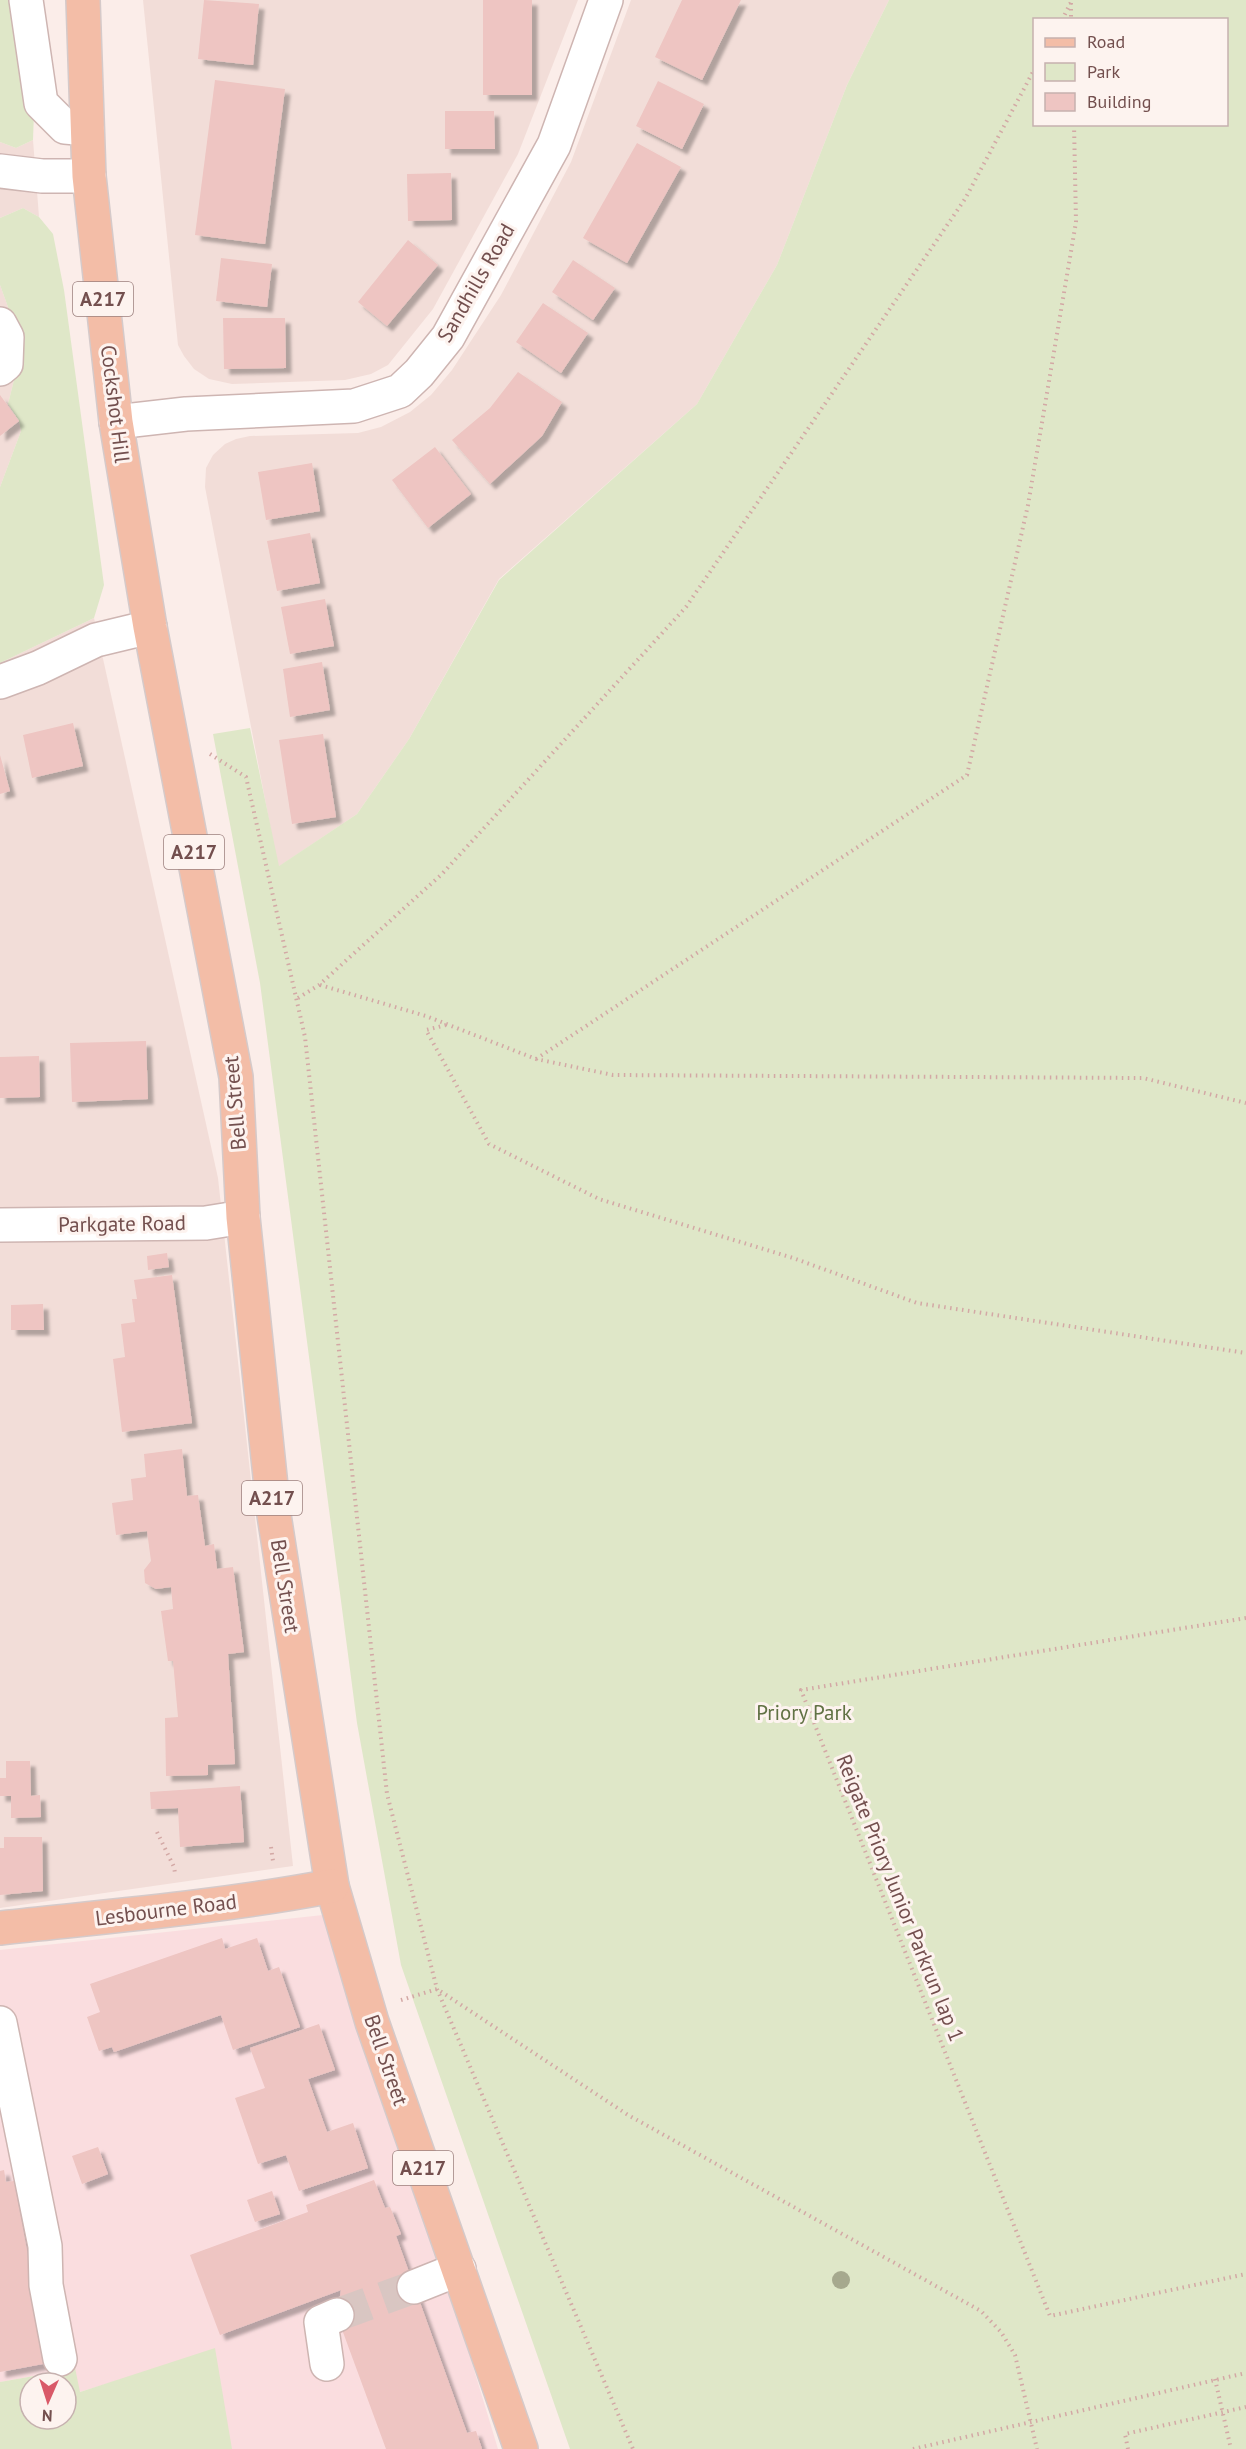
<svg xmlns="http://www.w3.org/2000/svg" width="1246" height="2449" font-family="'PT Sans',sans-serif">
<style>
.residential{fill:#f2ddd8}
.commercial{fill:#fadddf}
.green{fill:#dfe7c8;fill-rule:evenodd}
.building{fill:#eec5c2;filter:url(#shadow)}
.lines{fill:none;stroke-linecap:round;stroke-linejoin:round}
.minor-tunnel{stroke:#d9c6c2;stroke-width:33;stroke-dasharray:33 16;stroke-linecap:butt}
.minor-casing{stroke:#ceb5b2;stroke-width:36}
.major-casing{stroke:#d5caca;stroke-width:36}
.path{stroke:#d3a8a5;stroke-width:4;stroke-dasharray:1.5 4.5;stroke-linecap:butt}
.minor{stroke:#fff;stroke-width:33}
.major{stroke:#f3bda7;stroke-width:33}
.tree{fill:#a6a98e}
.labels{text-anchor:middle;stroke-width:6;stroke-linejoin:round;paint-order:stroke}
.shield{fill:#fdf3ef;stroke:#9c807e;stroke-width:1.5}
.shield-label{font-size:20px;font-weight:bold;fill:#734f4e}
.street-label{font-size:21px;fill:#734f4e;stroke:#fdf3ef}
.park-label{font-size:21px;fill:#617244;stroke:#fdf3ef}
</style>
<defs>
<filter id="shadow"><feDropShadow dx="5.5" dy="5.5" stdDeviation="1.5" flood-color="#0004"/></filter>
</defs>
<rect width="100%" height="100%" fill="#fbede9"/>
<!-- residential -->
<g class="residential">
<polygon points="143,0 578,0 518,154 433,309 388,365 371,374 345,380 232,384 209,379 194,369 184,356 178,345"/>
<polygon points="631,0 889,0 847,85 777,265 697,404 499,579 409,739 357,814 278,867 205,487 206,468 213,455 225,444 236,439 250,436 358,433 381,427 410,412 431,395 452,370 501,295 571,162"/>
<polygon points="33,140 39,217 23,208 0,218 0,142 16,148"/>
<polygon points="0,285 16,329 17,368 8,404 19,421 21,431 0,487"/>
<polygon points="94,618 218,1178 293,1866 0,1908 0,663"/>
</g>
<!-- commercial -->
<polygon class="commercial" points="323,1915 387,2112 439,2254 498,2449 231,2449 133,2376 66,2396 66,2383 45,2374 0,2382 0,1950"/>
<!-- green -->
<g class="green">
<polygon points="0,0 38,0 33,140 16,148 0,142"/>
<path d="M889 0H1246V2449H570L401 1965 357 1723 260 983 213 734 250 728 279 866 357 814 409 739 499 580 697 404 777 265 847 85ZM1034 20H1226V124H1034Z"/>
<polygon points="23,208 39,217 53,234 64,290 104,585 94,618 0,663 0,487 21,431 19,421 8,404 17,368 16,329 0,285 0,218"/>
<path d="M215 2348 232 2449H0V2382L45 2374 73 2358 80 2392ZM30 2383H66V2419H30Z"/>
</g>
<!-- building -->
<g class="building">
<polygon points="204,0 259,4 253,65 198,59"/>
<rect x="483" y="0" width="49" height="95"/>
<polygon points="682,0 741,0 702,80 655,57"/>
<polygon points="215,80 285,89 265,244 195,235"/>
<polygon points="658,81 704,104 682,149 636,126"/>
<polygon points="445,111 494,111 495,149 445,149"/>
<polygon points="637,143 681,167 627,263 583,238"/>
<polygon points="451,173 452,220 408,221 407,174"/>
<polygon points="408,240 438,265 387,326 358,302"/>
<polygon points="221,258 272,264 267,307 216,301"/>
<polygon points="573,260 615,288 593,320 552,292"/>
<polygon points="543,303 588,333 561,373 516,342"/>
<polygon points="223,318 285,318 286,368 224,369"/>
<polygon points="518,372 562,402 542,436 490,484 452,440 490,408"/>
<polygon points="0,395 19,421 0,436"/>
<polygon points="435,447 471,494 428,528 392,480"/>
<polygon points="312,463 320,511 266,520 258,472"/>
<polygon points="310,533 320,583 277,591 267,541"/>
<polygon points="325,599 334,646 290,654 281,607"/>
<polygon points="322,662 330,710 290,717 283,669"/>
<polygon points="73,723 83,766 32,778 23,735"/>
<polygon points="323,734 336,817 292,824 279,740"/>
<polygon points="0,755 10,791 0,794"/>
<polygon points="146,1041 148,1099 72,1102 70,1043"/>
<polygon points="39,1056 40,1097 0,1098 0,1057"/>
<polygon points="167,1253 169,1267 148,1270 147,1256"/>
<polygon points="172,1275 192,1423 122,1432 113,1359 125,1357 121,1324 135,1322 132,1299 137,1299 134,1280"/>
<polygon points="43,1304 44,1330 11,1330 11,1305"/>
<polygon points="182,1449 187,1496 198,1495 205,1546 214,1544 217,1569 233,1567 244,1652 228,1654 235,1764 208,1765 208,1775 166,1776 165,1718 178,1717 173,1661 168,1661 161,1611 173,1609 171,1587 156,1589 145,1583 144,1570 151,1561 147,1531 116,1535 112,1503 133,1500 131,1479 146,1477 144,1454"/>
<polygon points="6,1761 30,1761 31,1796 40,1795 41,1817 11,1818 11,1796 0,1796 0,1778 6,1778"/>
<polygon points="240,1786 244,1842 180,1847 178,1808 151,1809 150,1792"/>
<polygon points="4,1837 42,1837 43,1891 0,1895 0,1848 4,1848"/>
<polygon points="222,1938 225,1949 257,1938 268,1971 279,1967 300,2027 233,2050 221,2015 114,2052 112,2047 99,2051 87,2017 100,2012 90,1984"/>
<polygon points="319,2024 335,2070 308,2079 327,2132 353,2123 368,2168 299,2191 286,2155 258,2164 235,2098 265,2088 250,2048"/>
<polygon points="98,2147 108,2174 82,2184 72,2156"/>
<polygon points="4,2170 6,2182 14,2181 48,2363 0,2372 0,2171"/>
<polygon points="374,2180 385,2208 390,2207 401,2234 396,2236 467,2433 476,2431 482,2449 386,2449 333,2305 339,2303 341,2290 220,2335 190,2255 308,2212 306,2205"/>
<polygon points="272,2191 280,2214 255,2222 247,2200"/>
</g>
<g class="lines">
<!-- minor-tunnel -->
<polyline class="minor-tunnel" points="337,2315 414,2287"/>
<!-- minor casing -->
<g class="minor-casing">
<g id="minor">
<polyline points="26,0 41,103 65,127 87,129"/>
<polyline points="0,171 42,176 89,176"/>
<polyline points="0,324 7,337 6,364 0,369"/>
<polyline points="116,422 186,414 354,406 400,391 419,373 448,337 554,145 606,0"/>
<polyline points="0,682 38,668 96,640 150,627"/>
<polyline points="0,1225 206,1223 243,1217"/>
<polyline points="0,2023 45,2246 46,2285 60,2359"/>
<polyline points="414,2287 459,2269"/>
<polyline points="327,2364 321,2322 337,2315"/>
</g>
</g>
<!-- major casing -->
<g class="major-casing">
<g id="major">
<polyline points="83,0 89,176 116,422 150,627 236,1077 243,1217 274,1515 332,1886 372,2022 521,2449"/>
<path d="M0 1928C111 1916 222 1907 332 1886"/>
</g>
</g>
<!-- path -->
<g class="path">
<polyline points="1071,3 1071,20"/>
<polyline points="1062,20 1072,0"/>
<polyline points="210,754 246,777 305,1037 387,1794 437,1989 633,2449"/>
<polyline points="320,985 426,1016 536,1059 613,1075 1143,1078 1246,1103"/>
<polyline points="298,998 319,985 442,874 686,607 965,199 1034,70"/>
<polyline points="446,1025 426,1030 489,1144 599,1199 793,1258 917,1303 1246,1353"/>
<polyline points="536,1059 967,775 1028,505 1076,222 1074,124"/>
<polyline points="1246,1618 801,1690 1050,2316 1246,2274"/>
<polyline points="157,1832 174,1867 175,1873"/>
<polyline points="271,1847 273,1861"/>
<polyline points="401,2000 437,1989 628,2115 981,2311 1001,2332 1015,2355 1037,2449"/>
<polyline points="1215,2379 1231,2449"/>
<polyline points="913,2449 1246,2373"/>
<polyline points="1128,2449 1125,2434 1246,2407"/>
</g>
<!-- minor -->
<use href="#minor" class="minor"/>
<!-- major -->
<use href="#major" class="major"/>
</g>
<!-- trees -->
<circle class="tree" cx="841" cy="2280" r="9"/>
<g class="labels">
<!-- shield labels -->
<g class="shield">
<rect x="73" y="282" width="60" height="34" rx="4.5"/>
<rect x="164" y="835" width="60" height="34" rx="4.5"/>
<rect x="242" y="1481" width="60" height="34" rx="4.5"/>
<rect x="393" y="2151" width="60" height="34" rx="4.5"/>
</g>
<g class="shield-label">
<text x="103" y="306">A217</text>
<text x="194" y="859">A217</text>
<text x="272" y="1505">A217</text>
<text x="423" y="2175">A217</text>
</g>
<!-- street labels -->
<g class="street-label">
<text transform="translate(476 283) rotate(-60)" y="7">Sandhills Road</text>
<text transform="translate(115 404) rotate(83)" y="7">Cockshot Hill</text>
<text transform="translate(235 1103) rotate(-95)" y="7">Bell Street</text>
<text transform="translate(122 1224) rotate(-1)" y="7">Parkgate Road</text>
<text transform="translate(285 1586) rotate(81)" y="7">Bell Street</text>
<text transform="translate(900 1898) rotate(68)" y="7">Reigate Priory Junior Parkrun lap 1</text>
<text transform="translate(166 1910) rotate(-7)" y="7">Lesbourne Road</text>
<text transform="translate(386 2060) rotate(71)" y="7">Bell Street</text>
</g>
<!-- park labels -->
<g class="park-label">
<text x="804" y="1720">Priory Park</text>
</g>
</g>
<!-- legend -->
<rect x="1033" y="18" width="195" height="108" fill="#fdf3ef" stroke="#c6b1af" stroke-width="1.5"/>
<rect x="1045" y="38" width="30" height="9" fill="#f3bda7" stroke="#c6b1af" stroke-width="1.5"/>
<text x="1087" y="48" font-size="18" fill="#734f4e">Road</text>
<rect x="1045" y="63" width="30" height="18" fill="#dfe7c8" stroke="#c6b1af" stroke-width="1.5"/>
<text x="1087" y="78" font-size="18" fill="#734f4e">Park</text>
<rect x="1045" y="93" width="30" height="18" fill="#eec5c2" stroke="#c6b1af" stroke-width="1.5"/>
<text x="1087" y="108" font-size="18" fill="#734f4e">Building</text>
<!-- north arrow -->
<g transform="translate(48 2401) rotate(183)"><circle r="28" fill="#fdf3ef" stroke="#c6b1af" stroke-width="1.5"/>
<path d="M0-4.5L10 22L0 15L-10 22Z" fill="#d95968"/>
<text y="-9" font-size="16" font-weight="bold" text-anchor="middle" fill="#734f4e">N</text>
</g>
</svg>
